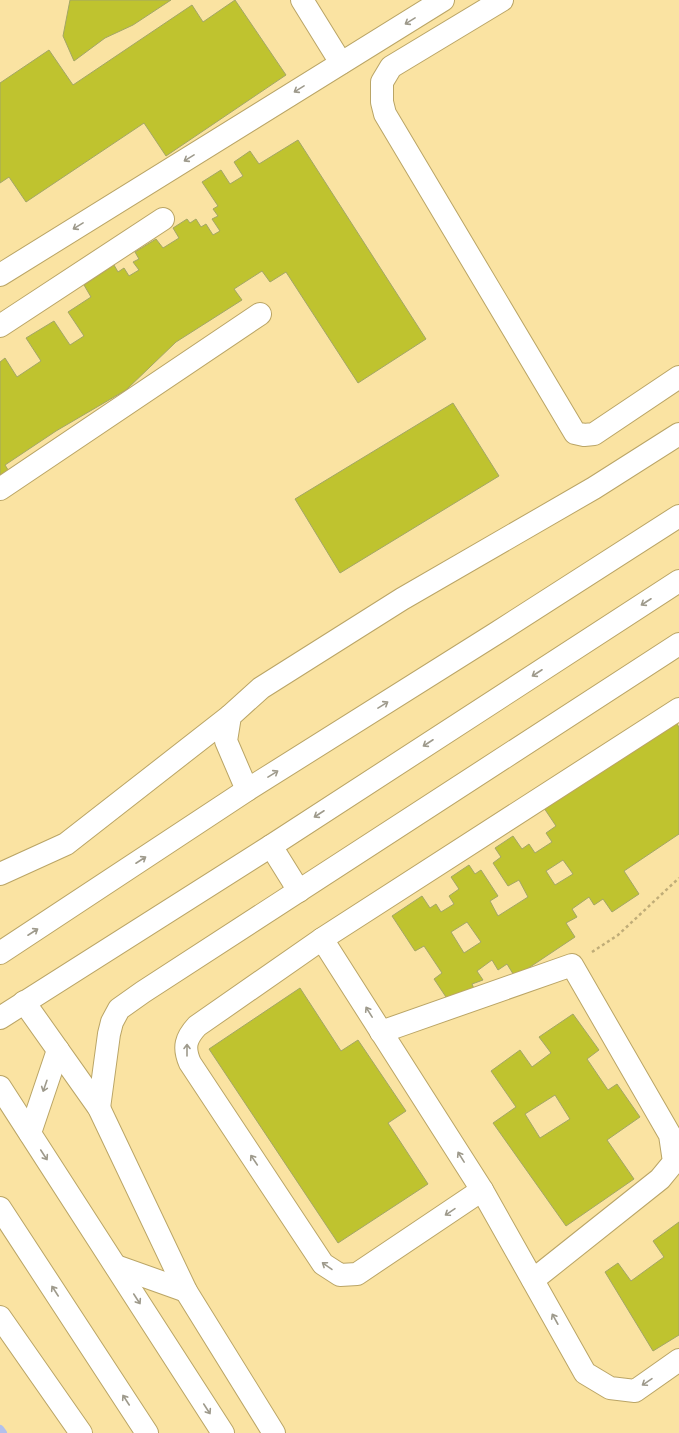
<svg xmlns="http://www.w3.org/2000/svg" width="679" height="1433" font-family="'Source Serif 4',serif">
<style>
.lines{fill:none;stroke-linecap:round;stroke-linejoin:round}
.stream{stroke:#b2c0ec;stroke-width:8}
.building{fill:#bfc32f;stroke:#a3a666;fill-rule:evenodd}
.minor-casing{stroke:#baa566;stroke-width:24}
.tertiary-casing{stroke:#baa566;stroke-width:24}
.secondary-casing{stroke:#baa566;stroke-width:24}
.path{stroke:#c0ad78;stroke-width:2.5;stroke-dasharray:3 3;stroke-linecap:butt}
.minor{stroke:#fff;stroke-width:22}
.tertiary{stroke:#fff;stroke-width:22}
.secondary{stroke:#fff;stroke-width:22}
.oneway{stroke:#9e9a8c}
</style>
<rect width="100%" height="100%" fill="#fae3a2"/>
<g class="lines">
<!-- stream -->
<polyline class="stream" points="0,1429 3,1433"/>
</g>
<!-- building -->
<g class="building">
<polygon points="70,0 171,0 133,25 105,38 74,61 63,36"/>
<polygon points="235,0 286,75 166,156 144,123 26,202 9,177 0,183 0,83 49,50 73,85 192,5 203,22"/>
<polygon points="298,140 426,339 358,383 286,272 270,282 262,271 234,289 242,300 176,342 126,390 56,431 5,465 10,473 0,479 0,362 5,358 17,377 41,361 26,338 54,321 70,345 84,336 68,312 91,297 84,285 114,265 118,272 124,268 129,276 139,270 133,262 139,259 135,252 156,239 163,248 179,238 173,228 187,219 190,223 196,219 201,227 206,224 213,235 220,231 212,219 218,216 213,209 218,206 202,182 221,170 230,184 243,176 234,162 250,151 259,164"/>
<polygon points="453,403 499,476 340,573 295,499"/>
<path d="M673 718 679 727V834L624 871 639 894 612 912 603 899 594 905 589 897 572 909 577 917 566 923 575 937 515 977 507 964 498 970 492 960 477 971 483 980 472 984 475 991 450 1003 434 979 442 973 424 946 415 951 392 916 422 896 430 908 436 904 441 912 454 904 449 896 459 889 451 877 469 865 475 874 481 870 498 896 490 901 498 916 528 897 519 880 508 886 493 863 501 857 495 848 513 836 522 849 529 844 535 853 552 842 546 833 556 826 542 805ZM563 860 573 874 555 885 546 871ZM467 922 481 942 464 953 451 932Z"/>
<polygon points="300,988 341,1051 358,1040 406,1111 388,1123 428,1184 338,1243 209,1049"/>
<path d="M573 1014 599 1050 587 1059 608 1090 617 1084 640 1117 607 1140 634 1179 566 1226 493 1123 516 1107 491 1071 520 1050 532 1067 551 1053 539 1037ZM555 1095 570 1119 540 1138 525 1114Z"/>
<polygon points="679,1222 679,1335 653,1351 605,1272 618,1263 631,1281 664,1257 653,1241"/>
</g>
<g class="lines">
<!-- minor casing -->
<g class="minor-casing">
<g id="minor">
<polyline points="302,0 341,63"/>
<polyline points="502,0 391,67 382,82 382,102 385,114 575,433 584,435 594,434 679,377"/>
<polyline points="0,275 443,0"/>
<polyline points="0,326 163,219"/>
<polyline points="0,489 260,314"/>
<polyline points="247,790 226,741 230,716 261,688 402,599 594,488 679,434"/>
<polyline points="271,846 299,891"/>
<polyline points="0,874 66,844 230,716"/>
<polyline points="322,939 482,1190 585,1373 610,1388 635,1391 679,1360"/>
<polyline points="381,1032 572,965 670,1135 674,1162 660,1179 533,1280"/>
<polyline points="99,1108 109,1034 112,1022 119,1009 143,992 679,644"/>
<path d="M482 1190 357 1274 340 1275 323 1264 190 1063C183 1047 186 1038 197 1026L322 939 679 709"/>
</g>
</g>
<!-- tertiary casing -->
<g class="tertiary-casing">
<g id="tertiary">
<polyline points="0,953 247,790 495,634 679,516"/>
<polyline points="24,1002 99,1108 186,1291 274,1433"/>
<polyline points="0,1018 271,846 679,581"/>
<polyline points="0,1317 81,1433"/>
</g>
</g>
<!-- secondary casing -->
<g class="secondary-casing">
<g id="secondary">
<polyline points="0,1087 223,1433"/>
<polyline points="30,1133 58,1050"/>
<polyline points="0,1208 147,1433"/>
<polyline points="116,1266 186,1291"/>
</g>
</g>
<!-- path -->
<polyline class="path" points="592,952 618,935 679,878"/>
<!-- minor -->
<use href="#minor" class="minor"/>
<!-- tertiary -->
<use href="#tertiary" class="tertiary"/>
<!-- secondary -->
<use href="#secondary" class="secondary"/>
</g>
<!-- one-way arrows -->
<defs><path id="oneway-shaft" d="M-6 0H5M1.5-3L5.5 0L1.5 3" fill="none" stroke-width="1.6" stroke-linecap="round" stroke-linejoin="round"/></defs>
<g class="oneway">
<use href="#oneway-shaft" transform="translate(410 21) rotate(148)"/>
<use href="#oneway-shaft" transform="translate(299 89) rotate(148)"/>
<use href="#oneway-shaft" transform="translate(189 158) rotate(148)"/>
<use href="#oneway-shaft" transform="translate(78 226) rotate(148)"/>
<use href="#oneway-shaft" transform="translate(646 602) rotate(147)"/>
<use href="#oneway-shaft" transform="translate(537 673) rotate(147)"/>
<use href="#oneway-shaft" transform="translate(383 705) rotate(-32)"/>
<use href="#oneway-shaft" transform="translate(428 743) rotate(147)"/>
<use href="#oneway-shaft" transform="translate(273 774) rotate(-32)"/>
<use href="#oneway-shaft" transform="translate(319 814) rotate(147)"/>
<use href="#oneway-shaft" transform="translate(141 860) rotate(-33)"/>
<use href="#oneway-shaft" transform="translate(33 932) rotate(-33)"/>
<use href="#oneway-shaft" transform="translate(369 1012) rotate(-122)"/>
<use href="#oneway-shaft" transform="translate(187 1050) rotate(-90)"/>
<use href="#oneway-shaft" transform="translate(45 1086) rotate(109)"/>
<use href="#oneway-shaft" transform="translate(44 1155) rotate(57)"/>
<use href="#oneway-shaft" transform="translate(461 1157) rotate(-122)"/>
<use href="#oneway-shaft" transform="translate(254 1160) rotate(-124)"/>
<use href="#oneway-shaft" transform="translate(450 1212) rotate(146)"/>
<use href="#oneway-shaft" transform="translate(327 1266) rotate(-145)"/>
<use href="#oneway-shaft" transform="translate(55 1291) rotate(-123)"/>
<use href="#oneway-shaft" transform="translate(137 1299) rotate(57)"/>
<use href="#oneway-shaft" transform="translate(555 1319) rotate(-119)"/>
<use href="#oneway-shaft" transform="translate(647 1382) rotate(146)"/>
<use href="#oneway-shaft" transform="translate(126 1400) rotate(-123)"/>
<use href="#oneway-shaft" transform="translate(207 1409) rotate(57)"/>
</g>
</svg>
